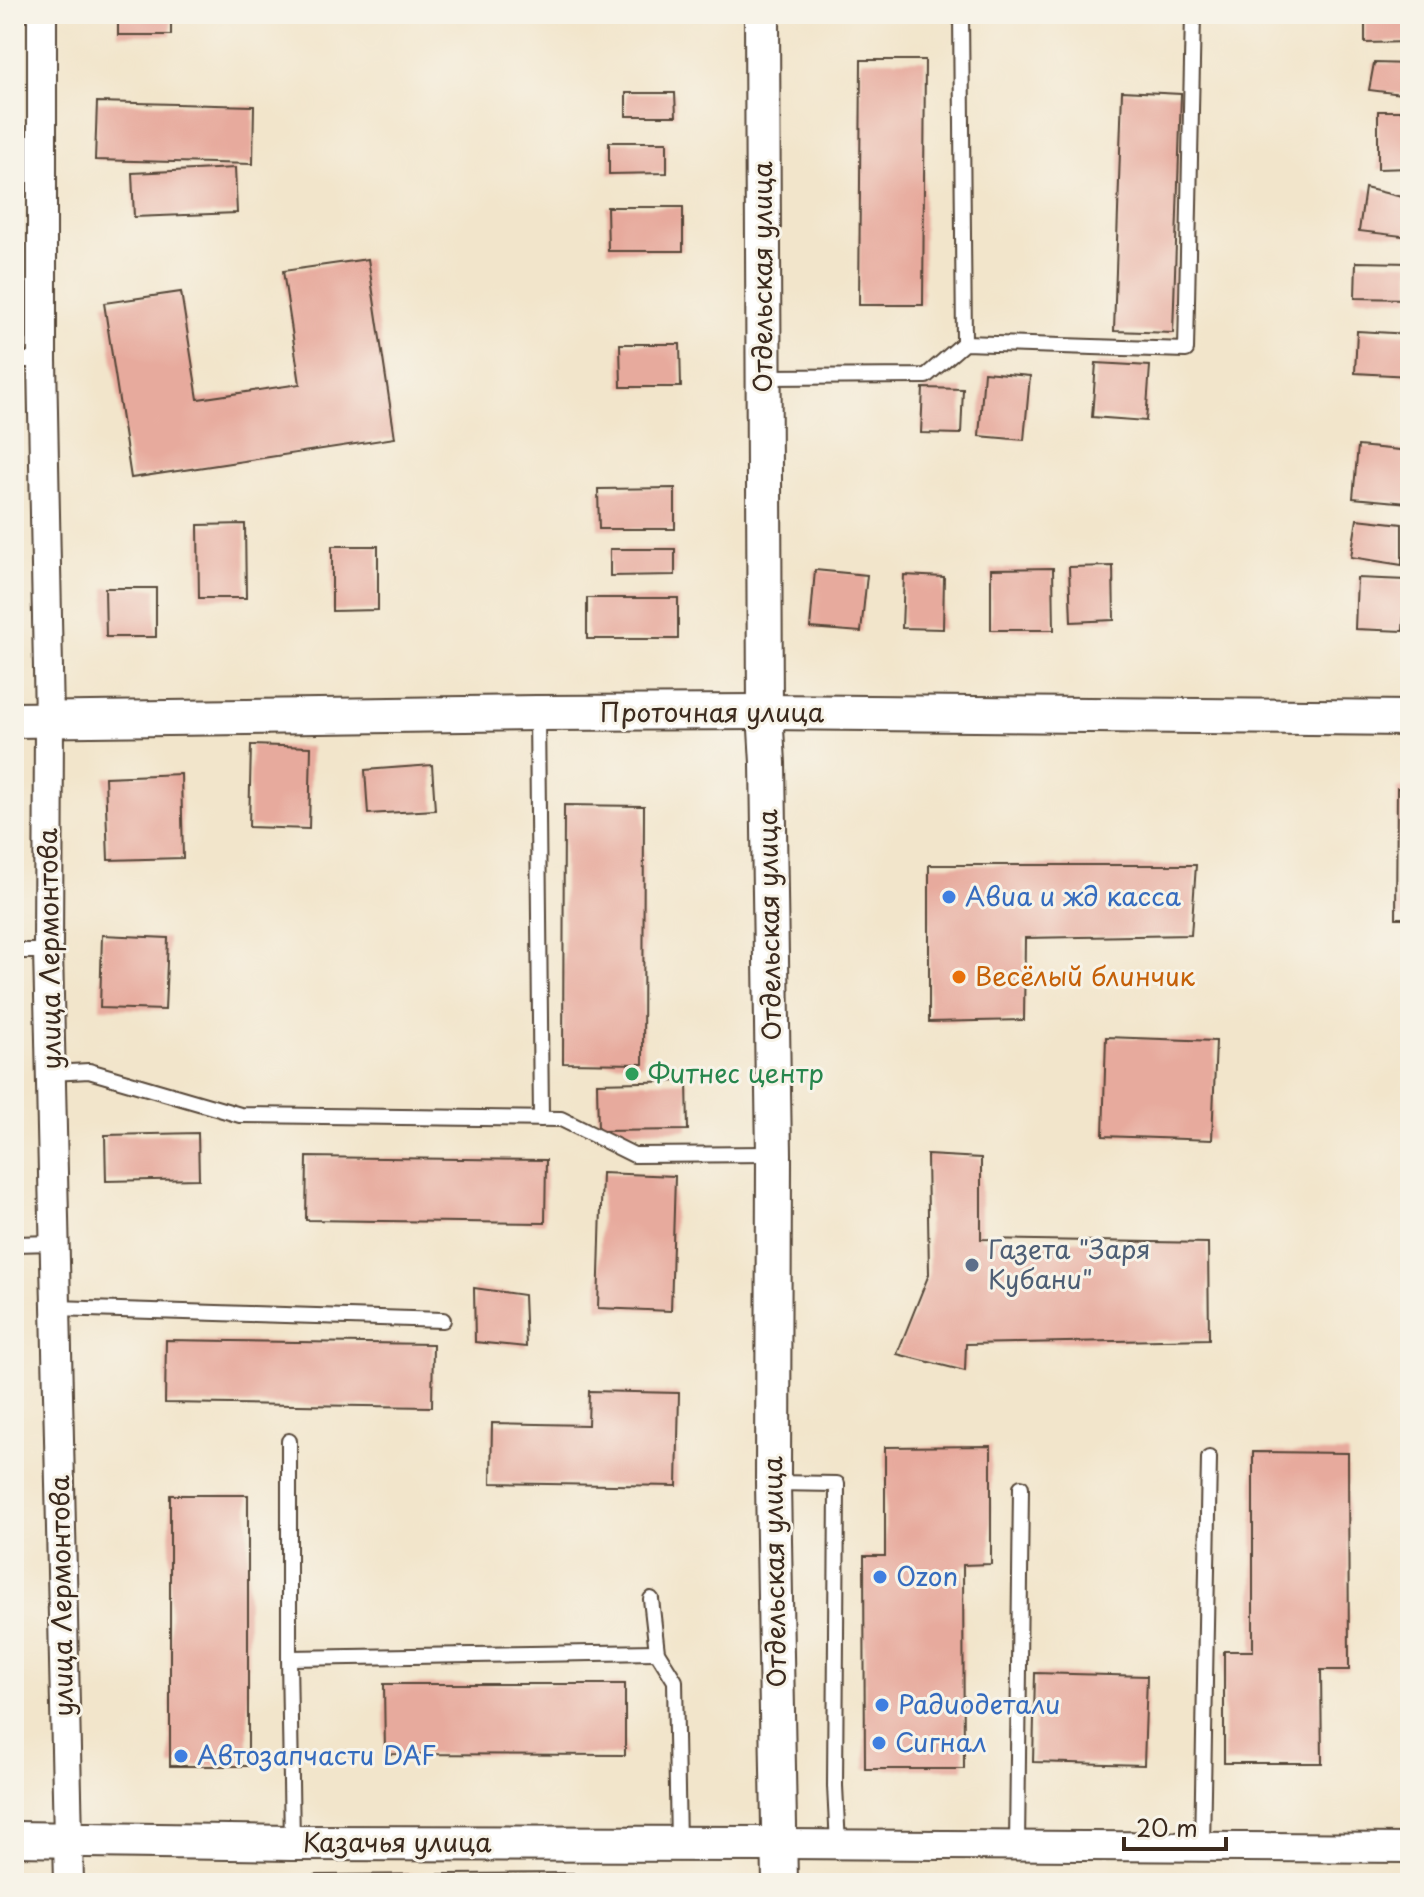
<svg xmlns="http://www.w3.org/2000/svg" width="1424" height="1897" font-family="'Playpen Sans',sans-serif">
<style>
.building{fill:#e7aa9d}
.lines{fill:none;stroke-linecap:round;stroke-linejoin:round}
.service-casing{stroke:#564638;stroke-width:18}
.minor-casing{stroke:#564638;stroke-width:32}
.tertiary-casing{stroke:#564638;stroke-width:38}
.service{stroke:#fff;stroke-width:14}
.minor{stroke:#fff;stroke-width:28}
.tertiary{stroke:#fff;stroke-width:34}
.shop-dot{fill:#3f7fe0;stroke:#f7f3e8;stroke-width:3}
.food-dot{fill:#e8710a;stroke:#f7f3e8;stroke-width:3}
.leisure-dot{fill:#2e9e5b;stroke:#f7f3e8;stroke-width:3}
.service-dot{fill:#5c6f8a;stroke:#f7f3e8;stroke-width:3}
.labels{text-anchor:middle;stroke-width:6;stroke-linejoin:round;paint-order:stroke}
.street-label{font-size:26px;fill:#3b2a1e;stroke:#f7f3e8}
.shop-label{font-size:26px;fill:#366cbe;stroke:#f7f3e8;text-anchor:start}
.food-label{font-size:26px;fill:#c56008;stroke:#f7f3e8;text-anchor:start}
.leisure-label{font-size:26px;fill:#27864d;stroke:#f7f3e8;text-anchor:start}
.service-label{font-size:26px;fill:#4e5e75;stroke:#f7f3e8;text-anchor:start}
</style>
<rect width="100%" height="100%" fill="#f7f3e8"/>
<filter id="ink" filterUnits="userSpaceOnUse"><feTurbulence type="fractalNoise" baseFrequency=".0125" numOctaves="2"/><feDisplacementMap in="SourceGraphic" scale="16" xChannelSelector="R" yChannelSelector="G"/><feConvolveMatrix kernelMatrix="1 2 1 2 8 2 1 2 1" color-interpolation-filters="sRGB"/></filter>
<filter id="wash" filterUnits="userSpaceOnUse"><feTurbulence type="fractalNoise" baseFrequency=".006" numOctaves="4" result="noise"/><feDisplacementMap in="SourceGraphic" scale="32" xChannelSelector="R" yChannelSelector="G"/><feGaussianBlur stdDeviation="1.8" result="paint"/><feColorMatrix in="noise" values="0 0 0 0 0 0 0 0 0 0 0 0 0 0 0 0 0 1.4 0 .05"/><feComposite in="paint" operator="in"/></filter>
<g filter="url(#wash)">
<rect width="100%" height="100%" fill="#f2e5cb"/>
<g id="blocks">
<!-- building -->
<g class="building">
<rect x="118" y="14" width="53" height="21"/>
<polygon points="1365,14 1410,14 1410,42 1365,43"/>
<polygon points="861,60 925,60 923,305 859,305"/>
<polygon points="1374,63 1410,64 1410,95 1369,90"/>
<polygon points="1122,91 1181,94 1173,333 1114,331"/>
<polygon points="626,93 675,93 676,116 626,116"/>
<polygon points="97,102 254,106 253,164 95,160"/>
<polygon points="1378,111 1410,111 1410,168 1378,169"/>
<polygon points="609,142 667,142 667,173 609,174"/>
<polygon points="235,168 237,213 134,217 132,173"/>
<polygon points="1365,188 1410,199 1410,237 1359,231"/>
<polygon points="607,207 683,207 683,251 608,251"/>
<polygon points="368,259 395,438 131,478 104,303 181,292 198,399 300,384 283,271"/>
<polygon points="1356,262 1410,263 1410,299 1355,298"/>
<polygon points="1357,331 1410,334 1410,376 1355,373"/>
<polygon points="620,344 680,344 681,387 621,387"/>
<polygon points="1096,363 1150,366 1146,421 1092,417"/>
<polygon points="984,372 1030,376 1024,440 979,436"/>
<polygon points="923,388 963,389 961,434 921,433"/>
<polygon points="1358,446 1410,451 1408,503 1353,498"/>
<polygon points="675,488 675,529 599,529 598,489"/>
<polygon points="1357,519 1402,524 1402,565 1351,557"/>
<polygon points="245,524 246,598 199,598 198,525"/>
<polygon points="332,546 378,546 378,610 332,611"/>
<polygon points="610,549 675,549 675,575 610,576"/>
<polygon points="1113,566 1114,620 1071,622 1069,567"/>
<polygon points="1053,568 1054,630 991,630 991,569"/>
<polygon points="815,570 867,575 861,632 810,628"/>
<polygon points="904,575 944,577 943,629 902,628"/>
<polygon points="1357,578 1406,580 1403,631 1355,629"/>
<polygon points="105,588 156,588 156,637 106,637"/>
<rect x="587" y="598" width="91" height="41"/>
<polygon points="251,745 311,747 309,829 249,827"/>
<polygon points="432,765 435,810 368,814 365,770"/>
<polygon points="181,774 183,858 108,860 105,777"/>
<polygon points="1397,788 1410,788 1410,918 1396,918"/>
<polygon points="564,805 644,806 643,1064 563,1063"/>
<polygon points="929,865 1196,865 1191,935 1025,938 1024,1020 929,1022"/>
<polygon points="102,935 168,938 165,1010 100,1008"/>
<polygon points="1106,1037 1216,1041 1212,1140 1103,1136"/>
<polygon points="687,1081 688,1130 598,1131 597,1083"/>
<polygon points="198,1133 199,1179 106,1181 105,1135"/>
<polygon points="927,1155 981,1158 981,1239 1208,1243 1209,1339 966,1344 965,1371 897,1354 929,1274"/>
<polygon points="307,1157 546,1160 545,1223 306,1220"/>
<polygon points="602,1173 675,1176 671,1311 598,1308"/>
<polygon points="474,1288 524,1295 526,1347 475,1342"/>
<polygon points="166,1340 433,1344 432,1407 165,1403"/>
<polygon points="589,1391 679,1393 677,1486 491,1483 492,1423 588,1425"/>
<polygon points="991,1446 991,1564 963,1565 964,1769 865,1769 864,1556 885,1556 885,1447"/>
<polygon points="1253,1452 1348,1453 1349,1670 1321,1670 1322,1763 1224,1763 1224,1651 1253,1651"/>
<rect x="170" y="1495" width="78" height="271"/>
<polygon points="1035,1673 1147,1676 1144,1765 1033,1762"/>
<polygon points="384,1684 625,1684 625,1755 385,1754"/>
<polygon points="573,1873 573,1883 315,1883 315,1875"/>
</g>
</g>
</g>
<g filter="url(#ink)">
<use href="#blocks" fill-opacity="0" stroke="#564638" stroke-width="2"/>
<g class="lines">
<!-- service casing -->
<g class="service-casing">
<g id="service">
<polyline points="961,14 964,343"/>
<polyline points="14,360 42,360"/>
<polyline points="764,377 926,376 964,343 1186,350 1193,14"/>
<polyline points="537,713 541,1119"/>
<polyline points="14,951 48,951"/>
<polyline points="51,1073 89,1071 240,1115 561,1119 634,1155 773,1154"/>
<polyline points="14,1244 54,1243"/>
<polyline points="56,1308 443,1320"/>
<polyline points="289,1441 289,1658 292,1843"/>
<polyline points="774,1483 837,1484 835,1786 838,1845"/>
<polyline points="651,1599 657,1652 675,1681 678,1843"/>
<polyline points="289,1658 657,1652"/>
<polyline points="1017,1846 1021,1487"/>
<polyline points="1202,1847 1209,1458"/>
</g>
</g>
<!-- minor casing -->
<g class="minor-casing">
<g id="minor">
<polyline points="42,14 42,360 49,720 48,951 69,1883"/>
<polyline points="780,1844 1410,1848"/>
</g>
</g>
<!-- tertiary casing -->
<g class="tertiary-casing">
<g id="tertiary">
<polyline points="762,14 765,712 768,763 774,1154 773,1483 780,1883"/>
<polyline points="14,720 537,713 765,712 1410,718"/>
<polyline points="14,1839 292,1843 780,1844"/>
</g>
</g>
<!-- service -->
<use href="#service" class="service"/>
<!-- minor -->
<use href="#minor" class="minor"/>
<!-- tertiary -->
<use href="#tertiary" class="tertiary"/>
</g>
</g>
<!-- markers -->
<g class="shop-dot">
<circle cx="949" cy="897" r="8"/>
<circle cx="880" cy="1577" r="8"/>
<circle cx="882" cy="1705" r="8"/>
<circle cx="879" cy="1743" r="8"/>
<circle cx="181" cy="1756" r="8"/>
</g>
<circle class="food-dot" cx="959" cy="977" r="8"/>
<circle class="leisure-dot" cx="632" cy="1074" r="8"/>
<circle class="service-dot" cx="972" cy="1265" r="8"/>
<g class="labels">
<!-- street labels -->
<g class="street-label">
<text transform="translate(763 277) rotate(-90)" y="9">Отдельская улица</text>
<text x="712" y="722">Проточная улица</text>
<text transform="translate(770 925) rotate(-91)" y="9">Отдельская улица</text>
<text transform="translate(50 949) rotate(-91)" y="9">улица Лермонтова</text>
<text transform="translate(775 1572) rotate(-91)" y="9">Отдельская улица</text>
<text transform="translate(62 1596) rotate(-91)" y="9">улица Лермонтова</text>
<text x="397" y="1852">Казачья улица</text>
</g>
<!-- shop labels -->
<g class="shop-label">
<text x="965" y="906">Авиа и жд касса</text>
<text x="896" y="1586">Ozon</text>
<text x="898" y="1714">Радиодетали</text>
<text x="895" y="1752">Сигнал</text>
<text x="197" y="1765">Автозапчасти DAF</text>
</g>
<!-- food labels -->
<g class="food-label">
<text x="975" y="986">Весёлый блинчик</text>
</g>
<!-- leisure labels -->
<g class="leisure-label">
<text x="648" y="1083">Фитнес центр</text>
</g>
<!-- service labels -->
<g class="service-label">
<text x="988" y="1259">Газета "Заря<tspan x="988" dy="30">Кубани"</tspan></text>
</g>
</g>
<!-- margin -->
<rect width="1424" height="1897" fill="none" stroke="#f7f3e8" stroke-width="48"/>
<!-- scale -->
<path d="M1124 1837v12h102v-12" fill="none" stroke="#3b2a1e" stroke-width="4"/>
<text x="1136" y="1837" font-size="24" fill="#3b2a1e" stroke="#f7f3e8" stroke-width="6" paint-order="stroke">20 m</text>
</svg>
